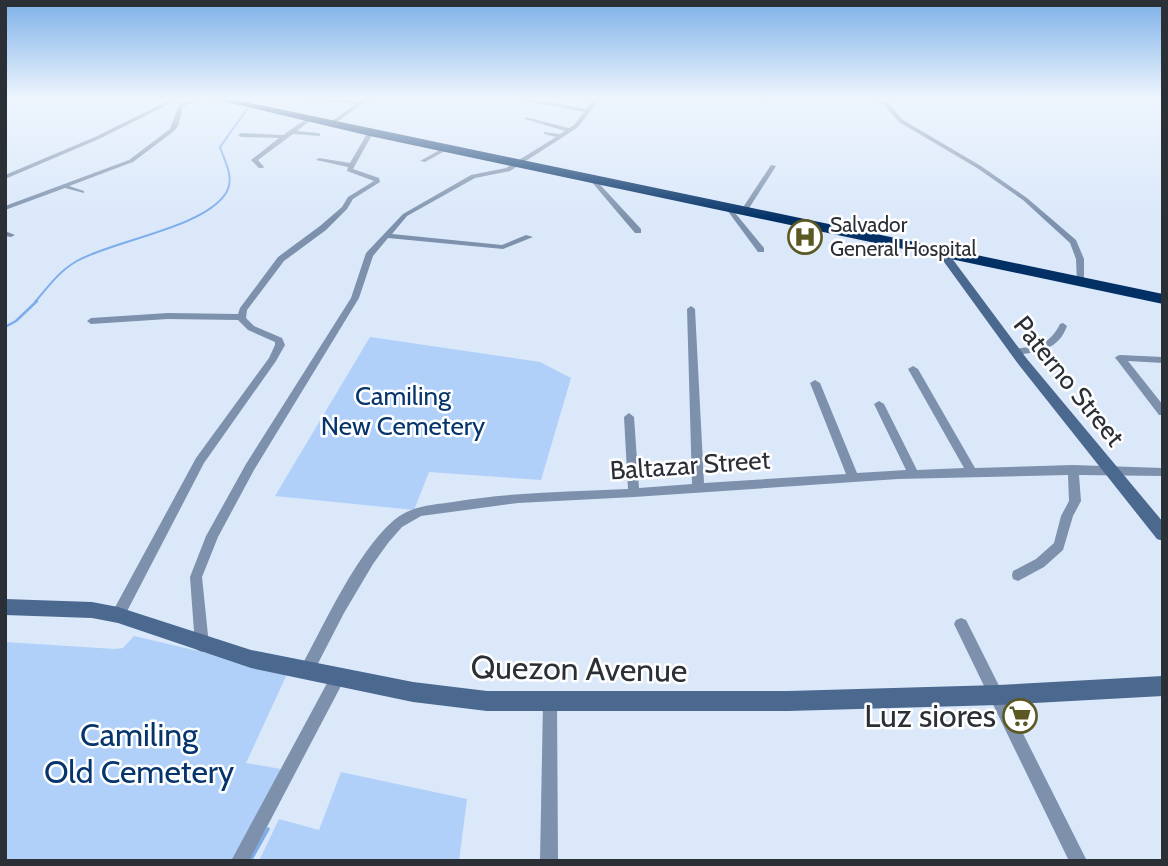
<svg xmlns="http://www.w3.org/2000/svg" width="1168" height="866" font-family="Cabin,sans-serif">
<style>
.green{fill:#b0d0fa}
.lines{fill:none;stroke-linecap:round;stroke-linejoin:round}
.stream-far2{stroke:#7dacea;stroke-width:2}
.stream-far1{stroke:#7dacea;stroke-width:2.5}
.stream{stroke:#7dacea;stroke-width:3.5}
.street{fill:#7d91ac;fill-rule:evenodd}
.secondary{fill:#4b688f;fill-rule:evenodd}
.highway{fill:#023065;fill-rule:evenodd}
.labels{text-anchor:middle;stroke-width:5;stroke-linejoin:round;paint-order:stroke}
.far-poi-label{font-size:21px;fill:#2b3037;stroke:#fff;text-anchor:start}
.street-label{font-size:26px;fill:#2b3037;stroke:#fff}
.park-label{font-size:26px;fill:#06356d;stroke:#fff}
.near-street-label{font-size:32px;fill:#2b3037;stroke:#fff}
.near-poi-label{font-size:32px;fill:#2b3037;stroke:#fff;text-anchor:end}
.near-park-label{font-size:32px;fill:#06356d;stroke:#fff}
</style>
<rect width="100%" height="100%" fill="#dae8fa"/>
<!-- green -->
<g class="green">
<polygon points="370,337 540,362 571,378 541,480 429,472 414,510 275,496"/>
<polygon points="134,636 288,672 246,763 281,769 235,861 5,861 5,642 115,649 123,648"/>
<polygon points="341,772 467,799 459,861 259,861 279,819 319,830"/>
</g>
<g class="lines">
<!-- stream-far2 -->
<path class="stream-far2" d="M35 302C48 287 59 271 77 261 114 240 204 228 226 193 235 178 225 162 220 147L255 98"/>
<!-- stream-far1 -->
<polyline class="stream-far1" points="5,327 16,321 37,301"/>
<!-- stream -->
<polyline class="stream" points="250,861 268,829"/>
<!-- street -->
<g class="street">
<polygon points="174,98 181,98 99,139 5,179 5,175 95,137"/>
<polygon points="191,98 198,98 183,107 178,126 174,131 133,162 69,186 84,191 84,193 65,188 5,210 5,206 129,160 170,129 179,105"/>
<polygon points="290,98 360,101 365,98 371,98 331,126 329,125 329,123 356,104"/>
<polygon points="524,98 586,109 595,98 601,98 578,127 563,137 510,171 475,178 407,216 392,234 502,245 526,235 533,237 503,249 388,238 373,256 359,298 254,470 218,537 202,577 209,645 207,650 202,652 197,650 195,645 190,577 206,536 246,464 351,298 366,253 403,214 471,175 506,168 556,137 544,134 544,132 560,134 565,131 525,119 525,117 569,128 574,125 584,112 526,101"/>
<polygon points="878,98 884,98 903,120 981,166 1027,198 1076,240 1084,259 1084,285 1081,285 1077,283 1076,259 1070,243 1023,200 977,168 899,122"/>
<polygon points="309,117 312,119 311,120 297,131 318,133 320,134 320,136 293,134 258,160 264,167 263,168 259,168 251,160 279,138 241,137 238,135 241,133 283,135"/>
<polygon points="368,132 373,133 353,169 379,178 380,182 353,199 347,209 326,230 284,261 247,310 246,318 254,326 282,338 285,345 276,361 204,463 123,619 118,621 113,619 111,615 113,611 196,458 269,358 275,345 275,342 248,330 238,320 168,319 91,324 87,321 91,318 168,313 238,314 240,308 278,257 320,226 342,207 348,197 374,181 347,171 348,167 316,160 319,158 350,163"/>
<polygon points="445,147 447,148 447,150 425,162 420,161"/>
<polygon points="771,165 776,166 746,213 742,213 740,212"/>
<polygon points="590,178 594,178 641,229 641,233 635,233 590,180"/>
<polygon points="727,208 731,208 764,248 764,252 758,252 727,210"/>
<polygon points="5,231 15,235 11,237 5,236"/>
<path d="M691 306 695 309 704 483 846 474 810 383 815 380 820 383 857 473 906 470 874 404 879 401 884 404 917 470 964 468 908 369 913 366 918 369 975 468 1073 465 1163 468V476L1079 475 1081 501 1073 516 1063 550 1044 567 1018 581 1013 579 1012 575 1013 571 1036 559 1054 543 1061 516 1069 501 1068 475 898 479 634 497 518 503 421 516 402 527 388 543 373 564 344 613 312 675 307 677 302 675 300 670 302 665C326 621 356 554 393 521 410 506 431 505 453 502 511 492 569 492 628 489L624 417 629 413 634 417 639 488 692 484 687 309Z"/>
<path d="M1063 323 1067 326C1058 351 1038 352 1014 355L1009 352 1011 350C1034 345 1048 348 1060 324Z"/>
<polygon points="1120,355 1163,357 1163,363 1128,361 1163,405 1163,415 1159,415 1117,360 1115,358 1117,356"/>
<polygon points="961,618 966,620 1087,861 1069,861 954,624 956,620"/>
<polygon points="337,672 342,674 344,679 342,684 249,861 231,861 332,674"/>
<polygon points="550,695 555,697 557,702 558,861 540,861 543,702 545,697"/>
</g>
<!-- secondary -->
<g class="secondary">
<polygon points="944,252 948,253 1027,359 1163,522 1163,541 1157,539 1019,365 939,255"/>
<polygon points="5,599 92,602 118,607 251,650 413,682 487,691 788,691 998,685 1163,676 1163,696 998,705 788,711 487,711 413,702 251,668 118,623 92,618 5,615"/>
</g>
<!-- highway -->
<polygon class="highway" points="209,98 226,98 1163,294 1163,304 370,136"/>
</g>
<!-- sky -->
<linearGradient id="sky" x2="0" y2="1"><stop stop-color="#7db1e9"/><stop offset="0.45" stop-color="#eef5fd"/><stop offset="1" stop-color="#eef5fd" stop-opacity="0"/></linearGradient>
<rect width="1168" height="219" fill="url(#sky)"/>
<!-- icons -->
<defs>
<g id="hospital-ring" transform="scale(1.75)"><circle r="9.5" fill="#fff" stroke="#5b5824" stroke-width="1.5"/><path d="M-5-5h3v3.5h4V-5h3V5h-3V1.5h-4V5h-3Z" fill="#5b5824"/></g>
<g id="supermarket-ring" transform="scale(1.75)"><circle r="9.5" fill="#fff" stroke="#5b5824" stroke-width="1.5"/><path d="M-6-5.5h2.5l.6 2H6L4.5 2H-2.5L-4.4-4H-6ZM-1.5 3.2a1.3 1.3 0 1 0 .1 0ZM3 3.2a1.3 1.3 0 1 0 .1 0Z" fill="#5b5824"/></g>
</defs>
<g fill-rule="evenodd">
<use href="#hospital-ring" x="805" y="237"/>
<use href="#supermarket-ring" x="1020" y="716"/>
</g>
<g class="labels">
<!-- far-poi labels -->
<g class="far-poi-label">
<text x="830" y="232">Salvador<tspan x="830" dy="24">General Hospital</tspan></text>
</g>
<!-- street labels -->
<g class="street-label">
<text transform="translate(1069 381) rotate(51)" y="9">Paterno Street</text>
<text transform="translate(690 465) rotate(-4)" y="9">Baltazar Street</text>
</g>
<!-- park labels -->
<g class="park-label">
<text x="403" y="405">Camiling<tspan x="403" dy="30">New Cemetery</tspan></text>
</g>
<!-- near-street labels -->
<g class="near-street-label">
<text transform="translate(579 669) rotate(1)" y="11">Quezon Avenue</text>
</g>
<!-- near-poi labels -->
<g class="near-poi-label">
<text x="996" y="727">Luz siores</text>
</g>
<!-- near-park labels -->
<g class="near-park-label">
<text x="139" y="746">Camiling<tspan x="139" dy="37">Old Cemetery</tspan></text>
</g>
</g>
<!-- border -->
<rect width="1168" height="866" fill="none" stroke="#2b3037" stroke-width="14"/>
</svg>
